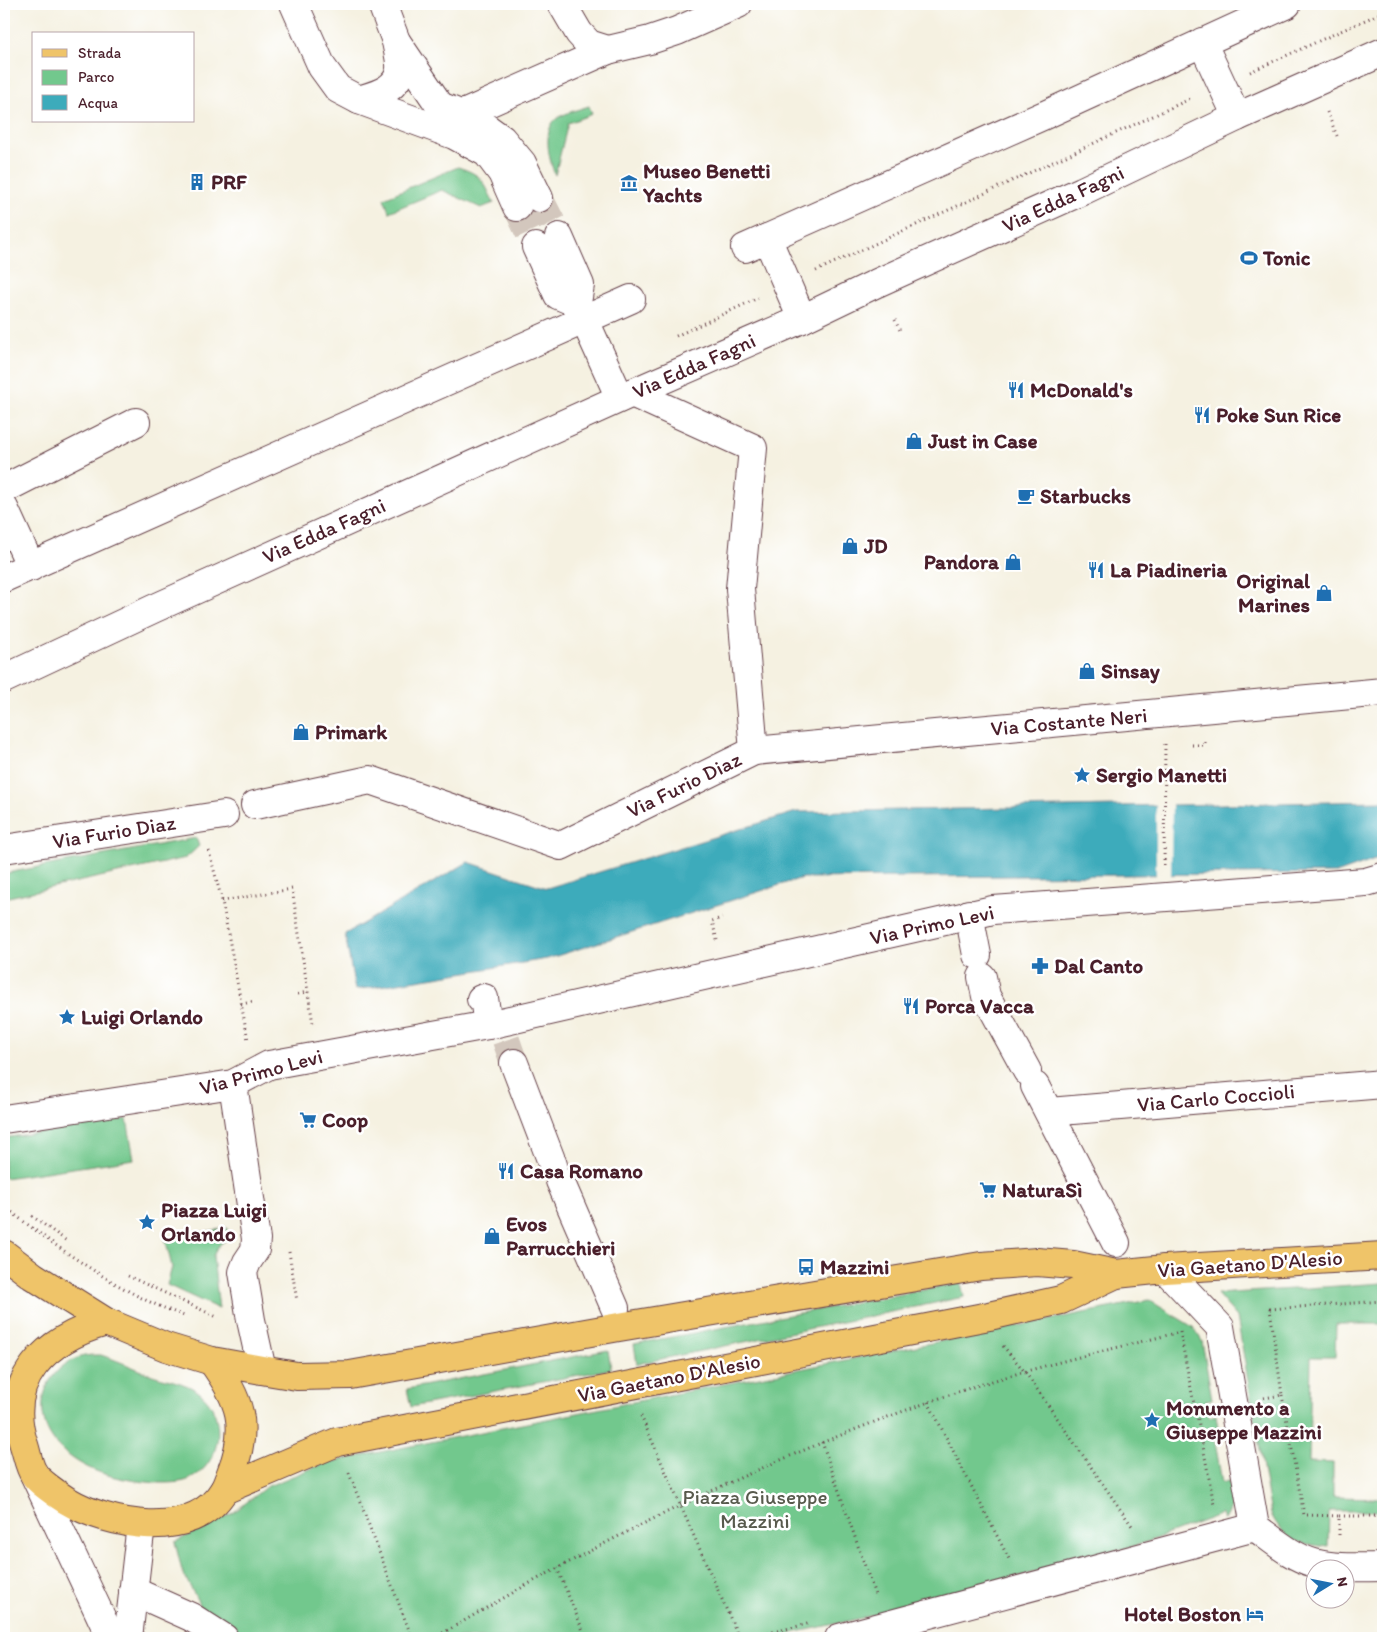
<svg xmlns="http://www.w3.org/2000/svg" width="1387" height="1642" font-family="Itim,sans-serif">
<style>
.green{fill:#72c88d;stroke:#5e745c}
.water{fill:#3dabbb;stroke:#446573}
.pier{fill:#f5f1e1}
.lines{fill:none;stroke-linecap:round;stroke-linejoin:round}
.minor-tunnel{stroke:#d3c7bd;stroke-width:28;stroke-dasharray:28 14;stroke-linecap:butt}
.minor-casing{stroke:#643e46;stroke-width:30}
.major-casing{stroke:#643e46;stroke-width:30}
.path{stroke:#643e46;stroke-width:3;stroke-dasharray:1 4;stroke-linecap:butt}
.minor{stroke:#fff;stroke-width:28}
.major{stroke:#efc469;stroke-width:28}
.labels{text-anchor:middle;stroke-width:5;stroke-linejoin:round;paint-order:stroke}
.poi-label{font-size:21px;font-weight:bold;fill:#4a1f2b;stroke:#fff;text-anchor:start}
.street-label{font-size:21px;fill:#4a1f2b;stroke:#fff}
.park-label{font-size:21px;fill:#585a4d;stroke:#fff}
</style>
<rect width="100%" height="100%" fill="#fff"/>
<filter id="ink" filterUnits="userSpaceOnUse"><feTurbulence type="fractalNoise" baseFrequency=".02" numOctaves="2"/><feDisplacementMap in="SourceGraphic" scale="10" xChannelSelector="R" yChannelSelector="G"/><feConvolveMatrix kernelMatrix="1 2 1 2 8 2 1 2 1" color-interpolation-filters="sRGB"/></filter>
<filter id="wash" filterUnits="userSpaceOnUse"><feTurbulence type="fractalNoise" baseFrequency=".0096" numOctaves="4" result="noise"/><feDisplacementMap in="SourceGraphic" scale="20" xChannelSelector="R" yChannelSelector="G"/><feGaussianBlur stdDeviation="1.12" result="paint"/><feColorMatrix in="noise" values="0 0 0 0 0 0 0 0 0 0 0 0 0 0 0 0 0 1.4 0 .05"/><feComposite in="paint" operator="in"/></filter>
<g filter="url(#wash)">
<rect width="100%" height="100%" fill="#f5f1e1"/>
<!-- green -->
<g class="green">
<path d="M589 106 592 114 568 123 555 175C549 160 541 127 559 117 568 112 580 109 589 106Z"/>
<path d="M458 167C483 175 483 181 494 203L481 208 442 190 389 212 384 198Z"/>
<polygon points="196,838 199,846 186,858 4,898 4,874 12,872"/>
<polygon points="127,1119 134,1159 5,1178 4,1177 4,1138"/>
<polygon points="227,1228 226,1240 219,1245 213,1256 219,1309 167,1285 172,1267 165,1238"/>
<polygon points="961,1283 964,1297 637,1364 634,1344"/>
<path d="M1383 1283V1324H1336L1335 1357H1311L1309 1462 1333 1463V1497L1383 1498V1511H1329L1328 1547C1299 1543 1286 1543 1271 1514L1237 1317 1217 1294Z"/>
<path d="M1149 1300 1193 1327 1202 1341 1212 1399 1206 1400 1209 1417 1216 1415 1218 1428 1213 1429 1222 1483 1229 1482C1231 1497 1234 1508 1224 1521L1222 1514 1141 1544 862 1618 770 1638H242L203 1611 182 1571 175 1542 233 1513 266 1487 325 1463Z"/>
<polygon points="608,1350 611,1369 411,1407 407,1389"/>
<path d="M101 1355C117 1360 132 1367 147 1373 164 1380 185 1381 200 1393 228 1416 222 1463 190 1479 182 1483 168 1483 160 1483 124 1481 89 1475 61 1449 32 1422 38 1375 75 1359 84 1355 92 1355 101 1355Z"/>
</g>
<!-- water -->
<polygon class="water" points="1383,801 1383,857 1339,873 802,878 547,959 355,990 345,934 468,862 547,888 796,812"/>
<!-- pier -->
<polygon class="pier" points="1156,802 1172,802 1171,877 1156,877"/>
</g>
<g filter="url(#ink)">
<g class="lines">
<!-- minor-tunnel -->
<g class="minor-tunnel">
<polyline points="539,198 559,237"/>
<polyline points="517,207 536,247"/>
<polyline points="506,1040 514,1063"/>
</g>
<!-- minor casing -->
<g class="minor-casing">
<g id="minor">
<path d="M294 4 322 67 338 89 359 100C375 95 398 90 400 69 401 60 397 49 396 41"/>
<polyline points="382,4 396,41 440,106 477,121 502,139 522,163 539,198"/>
<polyline points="562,4 579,33 589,44 608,50 650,40 677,31 738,4"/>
<polyline points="1202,42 1237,117"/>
<polyline points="359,100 454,135 487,153 502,173 517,207"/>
<polyline points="461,115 608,50"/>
<polyline points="559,237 580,285 577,303 620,398"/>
<polyline points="767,238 802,319"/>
<polyline points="536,247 558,295 577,303"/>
<polyline points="745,248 1047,114 1287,4"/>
<polyline points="4,489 136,422"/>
<polyline points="4,508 31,567"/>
<polyline points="4,578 631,299"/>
<polyline points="4,679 153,609 632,393 802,319 877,283 1082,191 1237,117 1383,52"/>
<polyline points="754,751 1383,692"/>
<polyline points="255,805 370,780 561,846 754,751 740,589 753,448 632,393"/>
<polyline points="4,849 224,815"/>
<polyline points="969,914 977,955"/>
<polyline points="982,977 986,996 1027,1071"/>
<polyline points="481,999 484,998 488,1025"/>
<polyline points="514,1063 553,1165"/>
<polyline points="233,1084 256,1239 255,1250 247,1262 243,1272 251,1320 262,1370"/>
<polyline points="1035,1086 1116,1243"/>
<polyline points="1049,1112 1383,1084"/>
<polyline points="4,1119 233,1084 269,1065 488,1025 993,910 1366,882 1383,877"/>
<polyline points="560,1181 615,1308"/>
<path d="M1165 1269 1220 1327 1255 1527C1273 1540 1292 1557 1314 1563 1336 1569 1361 1567 1383 1567"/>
<polyline points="34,1474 111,1638"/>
<polyline points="133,1591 191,1617 224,1638"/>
<polyline points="128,1638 141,1524"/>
<polyline points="839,1638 1255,1527"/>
</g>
</g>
<!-- major casing -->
<g class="major-casing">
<g id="major">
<polyline points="4,1254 33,1276 106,1322 166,1347 212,1361 273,1372 297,1376 350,1375 619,1327 981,1266 1037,1262 1073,1265 1116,1274 1165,1269 1383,1256"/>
<path d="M106 1322C46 1339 2 1379 24 1445 27 1454 29 1467 34 1474 38 1481 58 1495 66 1500 109 1526 193 1542 224 1490 227 1485 229 1478 231 1473 250 1425 240 1400 212 1361"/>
<polyline points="224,1490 337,1442 989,1316 1061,1300 1116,1274"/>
</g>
</g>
<!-- path -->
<g class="path">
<polyline points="1250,72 1383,12"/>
<polyline points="1327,112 1337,136"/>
<polyline points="816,271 1192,98"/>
<polyline points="895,320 901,333"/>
<polyline points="676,336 758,298"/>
<polyline points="1192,745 1205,745 1205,740"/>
<polyline points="209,851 222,901 248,1040"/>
<polyline points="1164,865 1165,744"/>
<polyline points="222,901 292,889 313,1024"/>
<polyline points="717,940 712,921 722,918"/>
<polyline points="298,994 308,992"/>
<polyline points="241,1004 252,1002"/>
<path d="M4 1206C45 1239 88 1269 134 1294 150 1303 167 1309 184 1316"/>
<polyline points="32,1216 68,1242"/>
<polyline points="289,1252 297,1301"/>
<polyline points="128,1276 217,1317"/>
<polyline points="1003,1346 1025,1372 1132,1526"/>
<polyline points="1282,1395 1304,1515 1339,1516 1339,1536"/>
<polyline points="1264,1398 1282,1395 1270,1309 1383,1301"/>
<polyline points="928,1402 1009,1559"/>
<polyline points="1196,1409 1214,1505"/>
<polyline points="641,1416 739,1638"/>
<polyline points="822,1442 875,1595"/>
<polyline points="349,1473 412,1638"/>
<polyline points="1339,1516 1383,1516"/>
<polyline points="557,1568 586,1638"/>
<path d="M434 1638C475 1615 516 1590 558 1568 677 1504 801 1447 929 1402 1011 1372 1096 1353 1180 1332L1195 1409"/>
<polyline points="748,1638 811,1623"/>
</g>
<!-- minor -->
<use href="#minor" class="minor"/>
<!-- major -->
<use href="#major" class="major"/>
</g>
</g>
<!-- icons -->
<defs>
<g id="building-bare" transform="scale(1.35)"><path d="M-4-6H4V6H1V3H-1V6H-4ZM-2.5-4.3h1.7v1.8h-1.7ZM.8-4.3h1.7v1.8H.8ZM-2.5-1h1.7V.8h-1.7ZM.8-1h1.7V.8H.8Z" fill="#1f6fb2" stroke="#fff" stroke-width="2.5" paint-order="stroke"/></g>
<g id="museum-bare" transform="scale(1.35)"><path d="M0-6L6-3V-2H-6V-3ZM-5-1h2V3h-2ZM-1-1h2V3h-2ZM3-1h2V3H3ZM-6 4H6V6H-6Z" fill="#1f6fb2" stroke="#fff" stroke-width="2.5" paint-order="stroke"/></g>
<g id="stadium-bare" transform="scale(1.35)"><path d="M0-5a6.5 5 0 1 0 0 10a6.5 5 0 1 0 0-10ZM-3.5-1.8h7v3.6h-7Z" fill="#1f6fb2" stroke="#fff" stroke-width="2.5" paint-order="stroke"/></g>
<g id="restaurant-bare" transform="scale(1.35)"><path d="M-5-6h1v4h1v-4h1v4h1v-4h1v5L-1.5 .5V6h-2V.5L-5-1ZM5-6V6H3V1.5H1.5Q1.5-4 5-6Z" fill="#1f6fb2" stroke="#fff" stroke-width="2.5" paint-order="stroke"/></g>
<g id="shop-bare" transform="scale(1.35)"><path d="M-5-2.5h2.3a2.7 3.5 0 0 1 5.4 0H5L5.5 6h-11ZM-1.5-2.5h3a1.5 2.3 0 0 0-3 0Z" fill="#1f6fb2" stroke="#fff" stroke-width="2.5" paint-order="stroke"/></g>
<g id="cafe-bare" transform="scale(1.35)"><path d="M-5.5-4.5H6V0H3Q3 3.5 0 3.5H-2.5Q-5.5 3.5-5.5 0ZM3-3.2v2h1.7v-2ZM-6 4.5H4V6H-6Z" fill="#1f6fb2" stroke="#fff" stroke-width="2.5" paint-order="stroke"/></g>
<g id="sight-bare" transform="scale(1.35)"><path d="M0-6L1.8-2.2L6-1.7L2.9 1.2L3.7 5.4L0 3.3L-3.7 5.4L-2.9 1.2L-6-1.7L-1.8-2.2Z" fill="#1f6fb2" stroke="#fff" stroke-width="2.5" paint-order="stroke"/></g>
<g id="pharmacy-bare" transform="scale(1.35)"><path d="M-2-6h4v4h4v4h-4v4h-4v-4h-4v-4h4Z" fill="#1f6fb2" stroke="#fff" stroke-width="2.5" paint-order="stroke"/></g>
<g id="supermarket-bare" transform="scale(1.35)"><path d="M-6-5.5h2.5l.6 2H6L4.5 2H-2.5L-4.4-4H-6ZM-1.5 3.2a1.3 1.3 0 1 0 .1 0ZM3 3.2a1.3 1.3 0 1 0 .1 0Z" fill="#1f6fb2" stroke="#fff" stroke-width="2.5" paint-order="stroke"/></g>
<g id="bus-bare" transform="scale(1.35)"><path d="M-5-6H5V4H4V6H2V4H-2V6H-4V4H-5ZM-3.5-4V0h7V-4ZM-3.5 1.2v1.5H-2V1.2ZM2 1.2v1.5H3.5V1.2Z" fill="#1f6fb2" stroke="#fff" stroke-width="2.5" paint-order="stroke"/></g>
<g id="hotel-bare" transform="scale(1.35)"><path d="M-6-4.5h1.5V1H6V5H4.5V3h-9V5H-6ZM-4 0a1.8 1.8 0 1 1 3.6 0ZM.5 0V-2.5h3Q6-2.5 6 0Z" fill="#1f6fb2" stroke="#fff" stroke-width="2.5" paint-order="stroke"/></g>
</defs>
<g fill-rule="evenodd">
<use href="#building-bare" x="197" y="182"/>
<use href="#museum-bare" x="629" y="183"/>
<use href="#stadium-bare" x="1249" y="258"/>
<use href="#restaurant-bare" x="1016" y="390"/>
<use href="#restaurant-bare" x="1202" y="415"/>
<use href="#shop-bare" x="914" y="441"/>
<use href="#cafe-bare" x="1026" y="496"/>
<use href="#shop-bare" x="850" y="546"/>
<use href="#shop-bare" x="1013" y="562"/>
<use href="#restaurant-bare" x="1096" y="570"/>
<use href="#shop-bare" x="1324" y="593"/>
<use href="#shop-bare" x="1087" y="671"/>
<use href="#shop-bare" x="301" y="732"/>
<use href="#sight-bare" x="1082" y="775"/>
<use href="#pharmacy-bare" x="1040" y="966"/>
<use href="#restaurant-bare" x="911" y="1006"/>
<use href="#sight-bare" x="67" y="1017"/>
<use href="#supermarket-bare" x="308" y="1120"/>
<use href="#restaurant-bare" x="506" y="1171"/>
<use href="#supermarket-bare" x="988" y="1190"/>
<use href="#sight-bare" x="147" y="1222"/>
<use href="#shop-bare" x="492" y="1236"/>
<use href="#bus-bare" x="806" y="1267"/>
<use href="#sight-bare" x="1152" y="1420"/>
<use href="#hotel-bare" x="1255" y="1614"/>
</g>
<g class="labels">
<!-- poi labels -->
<g class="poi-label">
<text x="643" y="178">Museo Benetti<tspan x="643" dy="24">Yachts</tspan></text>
<text x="211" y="189">PRF</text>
<text x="1263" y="265">Tonic</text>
<text x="1030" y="397">McDonald's</text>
<text x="1216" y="422">Poke Sun Rice</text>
<text x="928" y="448">Just in Case</text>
<text x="1040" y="503">Starbucks</text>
<text x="864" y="553">JD</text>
<text x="999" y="569" text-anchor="end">Pandora</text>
<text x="1110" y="577">La Piadineria</text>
<text x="1310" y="588" text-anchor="end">Original<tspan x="1310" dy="24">Marines</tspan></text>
<text x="1101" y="678">Sinsay</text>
<text x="315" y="739">Primark</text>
<text x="1096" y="782">Sergio Manetti</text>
<text x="1054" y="973">Dal Canto</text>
<text x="925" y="1013">Porca Vacca</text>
<text x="81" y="1024">Luigi Orlando</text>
<text x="322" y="1127">Coop</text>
<text x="520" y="1178">Casa Romano</text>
<text x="1002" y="1197">NaturaSì</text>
<text x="161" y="1217">Piazza Luigi<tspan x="161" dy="24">Orlando</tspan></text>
<text x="506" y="1231">Evos<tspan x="506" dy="24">Parrucchieri</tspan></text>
<text x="820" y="1274">Mazzini</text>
<text x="1166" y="1415">Monumento a<tspan x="1166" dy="24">Giuseppe Mazzini</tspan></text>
<text x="1241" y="1621" text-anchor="end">Hotel Boston</text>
</g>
<!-- street labels -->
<g class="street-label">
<text transform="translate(1063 199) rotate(-25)" y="7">Via Edda Fagni</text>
<text transform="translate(694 366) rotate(-24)" y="7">Via Edda Fagni</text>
<text transform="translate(324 531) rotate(-24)" y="7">Via Edda Fagni</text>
<text transform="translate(1069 722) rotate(-5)" y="7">Via Costante Neri</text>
<text transform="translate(684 785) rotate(-26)" y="7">Via Furio Diaz</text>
<text transform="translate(114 832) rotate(-9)" y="7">Via Furio Diaz</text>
<text transform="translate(932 925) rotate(-12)" y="7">Via Primo Levi</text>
<text transform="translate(261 1072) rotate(-15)" y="7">Via Primo Levi</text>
<text transform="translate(1216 1098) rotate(-5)" y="7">Via Carlo Coccioli</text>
<text transform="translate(1250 1264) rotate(-4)" y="7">Via Gaetano D'Alesio</text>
<text transform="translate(669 1378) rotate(-11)" y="7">Via Gaetano D'Alesio</text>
</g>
<!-- park labels -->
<g class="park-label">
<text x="755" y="1504">Piazza Giuseppe<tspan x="755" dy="24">Mazzini</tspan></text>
</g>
</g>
<!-- margin -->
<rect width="1387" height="1642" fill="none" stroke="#fff" stroke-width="20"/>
<!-- legend -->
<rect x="32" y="32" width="162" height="90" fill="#ffffff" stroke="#b7a5aa"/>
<rect x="42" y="49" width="25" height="8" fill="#efc469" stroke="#b7a5aa"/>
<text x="78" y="58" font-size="15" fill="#4a1f2b">Strada</text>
<rect x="42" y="70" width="25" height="15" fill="#72c88d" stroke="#b7a5aa"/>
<text x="78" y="82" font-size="15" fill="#4a1f2b">Parco</text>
<rect x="42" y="95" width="25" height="15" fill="#3dabbb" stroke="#b7a5aa"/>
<text x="78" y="108" font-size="15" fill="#4a1f2b">Acqua</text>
<!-- north arrow -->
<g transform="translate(1330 1584) rotate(80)"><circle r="24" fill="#ffffff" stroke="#b7a5aa"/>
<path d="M0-4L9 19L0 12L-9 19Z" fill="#1f6fb2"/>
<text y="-8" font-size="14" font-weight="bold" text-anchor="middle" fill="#4a1f2b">N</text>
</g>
</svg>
